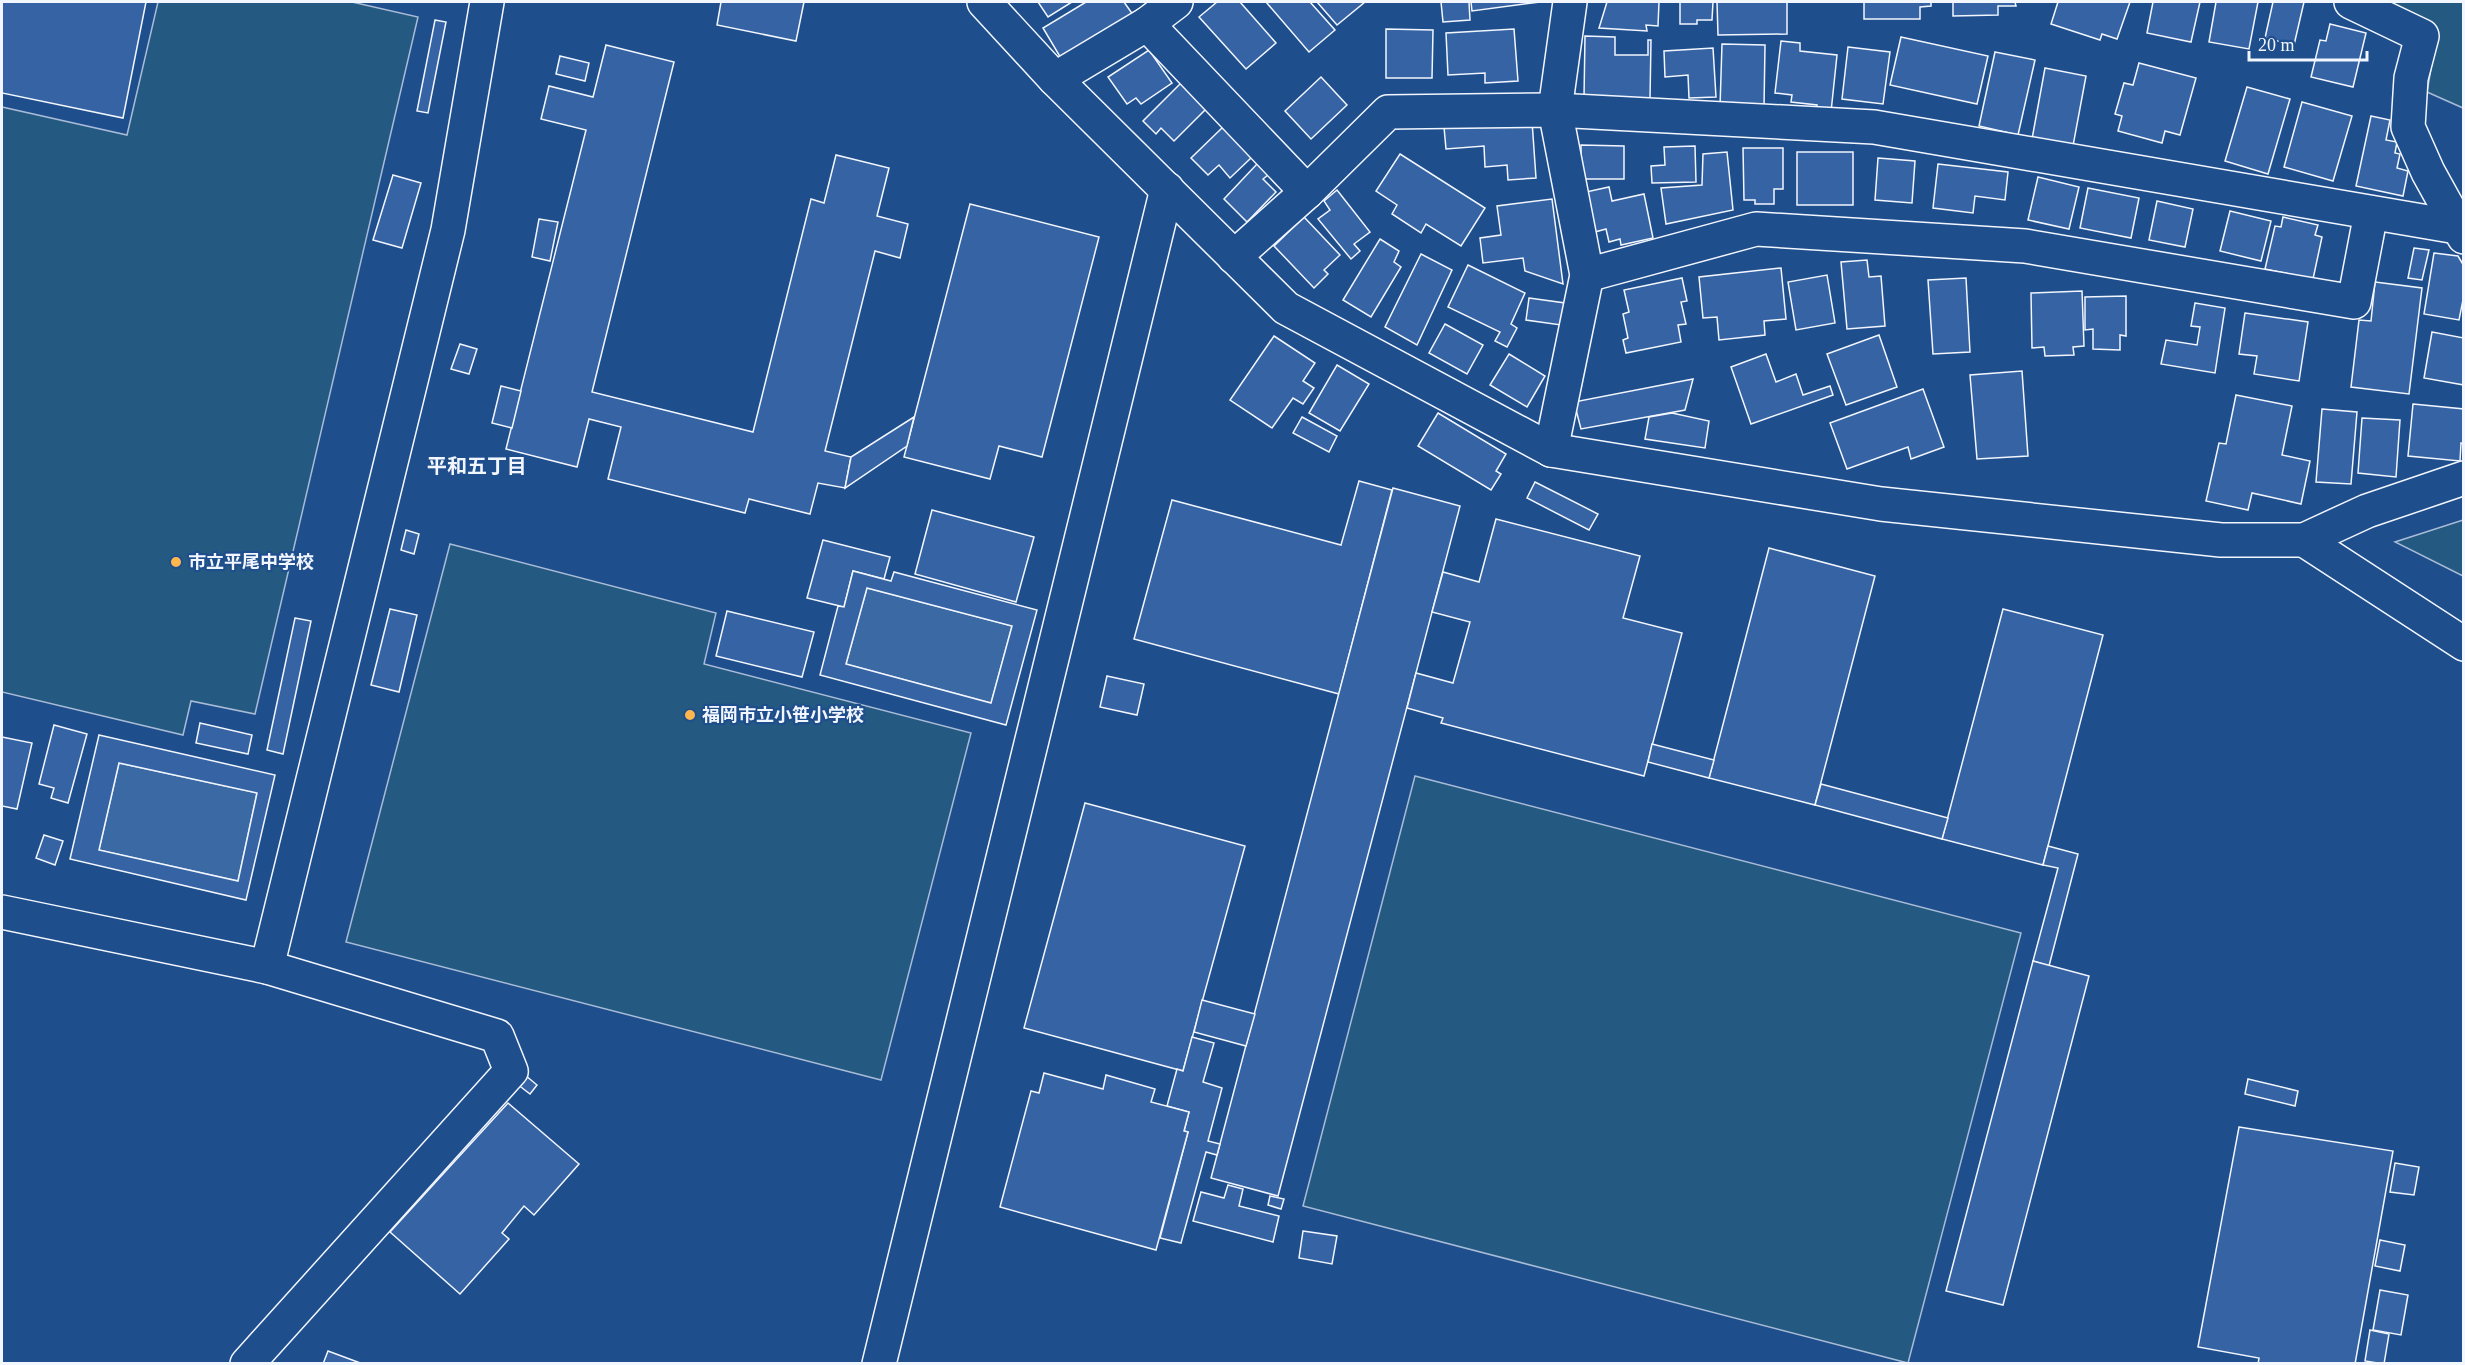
<svg xmlns="http://www.w3.org/2000/svg" width="2465" height="1365" font-family="'Times New Roman','Noto Sans JP',serif">
<style>
.green{fill:#245a82;stroke:#a8bbd7;stroke-width:1.5}
.water{fill:#3b69a3;stroke:#a8bbd7;stroke-width:1.5}
.building{fill:#3563a3;stroke:#f2f6ff;stroke-width:1.5;fill-rule:evenodd}
.lines{fill:none;stroke-linecap:round;stroke-linejoin:round}
.street-casing{stroke:#f2f6ff;stroke-width:36}
.street{stroke:#1f4e8c;stroke-width:33}
.poi-dot{fill:#ffb74d;stroke:#1f4e8c;stroke-width:2}
.labels{text-anchor:middle;stroke-width:4.5;stroke-linejoin:round;paint-order:stroke}
.poi-label{font-size:18px;font-weight:bold;fill:#f2f6ff;stroke:#1f4e8c;text-anchor:start}
.neighbourhood-label{font-size:20px;font-weight:bold;fill:#f2f6ff;stroke:#1f4e8c}
</style>
<rect width="100%" height="100%" fill="#1f4e8c"/>
<!-- green -->
<g class="green">
<polygon points="158,2 352,2 418,17 255,714 191,701 183,735 2,692 2,107 127,135"/>
<polygon points="2377,2 2463,2 2463,108 2427,92 2437,34"/>
<polygon points="2463,520 2463,576 2395,542"/>
<polygon points="450,544 716,613 704,664 971,733 881,1080 346,942"/>
<polygon points="1415,776 2021,933 1908,1363 1303,1206"/>
</g>
<!-- water -->
<g class="water">
<polygon points="867,588 1012,626 991,703 846,664"/>
<polygon points="119,763 257,793 238,881 99,850"/>
</g>
<!-- building -->
<g class="building">
<polygon points="2,2 146,2 123,118 2,93"/>
<polygon points="721,2 804,2 796,41 717,25"/>
<polygon points="1038,2 1072,2 1048,17"/>
<polygon points="1086,2 1124,2 1136,19 1062,60 1043,28"/>
<polygon points="1217,2 1240,2 1276,43 1246,69 1199,17"/>
<polygon points="1266,2 1310,2 1335,30 1309,52"/>
<polygon points="1317,2 1365,2 1337,25"/>
<polygon points="1441,2 1469,2 1470,20 1443,22"/>
<polygon points="1471,2 1540,2 1472,11"/>
<polygon points="1607,2 1659,2 1658,26 1646,25 1647,31 1599,28"/>
<polygon points="1680,2 1713,2 1712,20 1697,20 1697,24 1680,24"/>
<polygon points="1717,2 1787,2 1787,34 1718,35"/>
<polygon points="1864,2 1931,2 1931,6 1920,7 1920,19 1864,19"/>
<polygon points="1953,2 2015,2 2016,6 1998,6 1998,15 1953,16"/>
<polygon points="2058,2 2130,2 2117,39 2102,34 2100,40 2051,24"/>
<polygon points="2153,2 2200,2 2191,42 2147,33"/>
<polygon points="2216,2 2258,2 2249,49 2209,42"/>
<polygon points="2273,2 2304,2 2294,45 2265,38"/>
<polygon points="435,20 446,22 428,113 417,111"/>
<polygon points="2330,24 2366,33 2353,87 2311,77 2320,40 2326,41"/>
<polygon points="1386,29 1433,30 1432,78 1386,78"/>
<polygon points="1514,29 1518,81 1485,83 1485,73 1448,75 1446,33"/>
<polygon points="1585,36 1615,37 1615,55 1648,55 1648,40 1651,40 1650,99 1584,98"/>
<polygon points="1901,37 1988,56 1977,104 1890,85"/>
<polygon points="1781,41 1800,43 1800,51 1837,55 1831,112 1816,110 1817,105 1791,102 1792,95 1775,93"/>
<polygon points="1722,44 1765,45 1764,108 1720,107"/>
<polygon points="606,45 674,62 592,392 753,432 811,199 824,203 836,155 889,168 877,216 908,224 900,258 875,251 825,451 851,457 845,488 818,483 810,514 749,499 745,513 608,479 621,427 589,419 577,467 506,449 586,130 541,119 549,86 593,97"/>
<polygon points="1848,47 1890,52 1883,104 1842,99"/>
<polygon points="1713,48 1716,97 1689,98 1688,75 1665,77 1664,51"/>
<polygon points="1149,50 1172,83 1141,104 1136,98 1127,104 1108,77"/>
<polygon points="1995,52 2035,60 2018,135 1979,126"/>
<polygon points="560,56 589,63 585,81 556,74"/>
<polygon points="2139,63 2196,78 2180,135 2165,131 2162,143 2118,131 2122,116 2115,114 2124,83 2133,85"/>
<polygon points="2045,68 2086,76 2073,146 2032,139"/>
<polygon points="1321,77 1347,105 1311,139 1285,111"/>
<polygon points="1181,83 1206,109 1174,141 1161,128 1156,134 1143,121"/>
<polygon points="2247,87 2290,99 2268,174 2225,161"/>
<polygon points="2302,102 2352,116 2333,181 2284,167"/>
<polygon points="2371,116 2390,120 2386,140 2397,142 2395,153 2400,154 2397,168 2408,171 2403,196 2356,186"/>
<polygon points="1532,121 1536,178 1508,180 1507,165 1485,167 1484,146 1446,149 1444,127"/>
<polygon points="1223,127 1252,157 1230,178 1219,165 1208,175 1191,158"/>
<polygon points="1581,145 1624,146 1624,179 1581,179"/>
<polygon points="1695,146 1696,182 1652,183 1651,166 1665,165 1664,147"/>
<polygon points="1743,148 1783,148 1783,189 1774,189 1774,204 1755,204 1755,200 1744,200"/>
<polygon points="1727,152 1733,210 1666,224 1661,188 1702,185 1703,154"/>
<rect x="1797" y="152" width="56" height="53"/>
<polygon points="1400,154 1485,208 1461,246 1426,224 1421,233 1392,214 1397,205 1376,191"/>
<polygon points="1878,158 1915,161 1912,203 1875,200"/>
<polygon points="1257,164 1268,175 1263,179 1276,192 1247,222 1224,199"/>
<polygon points="1938,164 2008,172 2005,200 1975,196 1973,213 1933,208"/>
<polygon points="393,175 421,183 402,248 373,240"/>
<polygon points="2038,177 2079,187 2069,229 2028,220"/>
<polygon points="1609,187 1612,201 1644,194 1653,238 1621,245 1620,239 1609,242 1606,229 1595,232 1586,192"/>
<polygon points="2088,188 2139,198 2131,238 2080,228"/>
<polygon points="1337,190 1370,232 1354,244 1360,251 1351,259 1318,219 1330,210 1324,201"/>
<polygon points="1552,199 1563,284 1525,271 1523,258 1483,263 1480,238 1501,235 1497,206"/>
<polygon points="2157,201 2193,209 2185,247 2149,240"/>
<polygon points="970,204 1099,237 1042,457 999,446 990,479 904,457"/>
<polygon points="2230,211 2271,221 2261,261 2220,251"/>
<polygon points="1304,217 1340,255 1324,270 1328,274 1314,288 1274,246"/>
<polygon points="2283,217 2318,225 2315,235 2322,237 2313,279 2265,269 2275,226 2281,227"/>
<polygon points="539,219 558,222 550,261 532,257"/>
<polygon points="1380,239 1399,251 1394,262 1401,267 1371,317 1343,300"/>
<polygon points="2414,248 2429,250 2422,280 2408,278"/>
<polygon points="2434,253 2458,256 2464,266 2464,295 2459,320 2424,314"/>
<polygon points="1421,254 1452,270 1417,345 1385,327"/>
<polygon points="1867,260 1869,277 1881,276 1885,326 1847,329 1841,262"/>
<polygon points="1468,265 1525,293 1511,324 1517,328 1507,347 1495,341 1500,332 1448,307"/>
<polygon points="1781,268 1786,319 1764,321 1765,335 1719,340 1717,317 1703,318 1699,277"/>
<polygon points="1827,275 1835,323 1796,330 1788,282"/>
<polygon points="1682,278 1687,301 1681,302 1686,324 1678,325 1681,342 1626,353 1623,340 1628,338 1623,314 1629,312 1624,290"/>
<polygon points="1966,278 1970,352 1933,354 1928,280"/>
<polygon points="2375,282 2422,288 2409,394 2351,387 2359,320 2371,321"/>
<polygon points="2082,291 2084,346 2073,347 2074,355 2045,356 2044,347 2032,348 2031,293"/>
<polygon points="2126,296 2126,336 2120,335 2120,350 2093,349 2093,329 2085,330 2085,297"/>
<polygon points="1529,298 1565,303 1561,325 1526,320"/>
<polygon points="2195,303 2225,308 2215,373 2161,364 2166,340 2197,345 2200,327 2191,326"/>
<polygon points="2245,313 2308,322 2299,381 2254,374 2257,356 2239,354"/>
<polygon points="1445,324 1483,345 1467,374 1429,353"/>
<polygon points="2432,332 2464,338 2464,385 2424,378"/>
<polygon points="1879,335 1897,387 1846,405 1827,354"/>
<polygon points="1274,336 1315,363 1303,381 1314,388 1303,404 1293,398 1272,428 1230,400"/>
<polygon points="460,344 477,349 469,374 451,369"/>
<polygon points="1509,354 1545,376 1527,407 1490,385"/>
<polygon points="1766,354 1776,382 1796,374 1803,395 1830,386 1833,395 1751,424 1731,367"/>
<polygon points="1337,365 1369,384 1340,431 1309,413"/>
<polygon points="2022,371 2028,456 1977,459 1970,375"/>
<polygon points="1693,379 1685,410 1581,429 1574,402"/>
<polygon points="501,386 521,391 512,428 492,423"/>
<polygon points="1923,389 1944,447 1911,459 1908,447 1847,469 1830,423"/>
<polygon points="2236,395 2292,406 2282,455 2310,461 2301,504 2252,493 2248,510 2206,501 2219,443 2226,444"/>
<polygon points="2413,404 2464,409 2464,444 2461,443 2460,461 2408,456"/>
<polygon points="2322,409 2357,412 2351,484 2316,482"/>
<polygon points="1438,413 1506,454 1496,471 1501,474 1491,490 1418,446"/>
<polygon points="1672,413 1709,421 1705,448 1645,439 1649,417"/>
<polygon points="914,417 907,446 845,488 851,457"/>
<polygon points="1302,417 1337,436 1329,452 1293,433"/>
<polygon points="2362,418 2400,420 2396,477 2358,473"/>
<polygon points="1359,481 1392,490 1339,694 1134,639 1172,500 1341,545"/>
<polygon points="1535,482 1598,514 1589,530 1527,498"/>
<polygon points="1393,488 1460,506 1278,1196 1211,1178"/>
<polygon points="932,510 1034,537 1016,602 915,574"/>
<polygon points="1496,519 1640,556 1623,618 1682,633 1644,776 1441,723 1443,718 1407,708 1416,673 1453,683 1470,622 1432,612 1443,572 1479,582"/>
<polygon points="406,530 419,534 414,554 401,550"/>
<polygon points="823,540 890,557 884,579 853,571 844,607 807,598"/>
<polygon points="1769,548 1875,576 1815,805 1709,778"/>
<path d="M853 571 891 581 894 572 1037 610 1006 725 820 675 838 606 844 607ZM867 588 1012 626 991 703 846 664Z"/>
<polygon points="390,609 417,615 399,692 371,685"/>
<polygon points="2003,609 2103,635 2043,865 1942,839"/>
<polygon points="727,611 814,632 802,677 716,656"/>
<polygon points="295,618 311,621 283,754 267,750"/>
<polygon points="1107,676 1144,684 1137,715 1100,707"/>
<polygon points="200,723 252,735 248,754 196,743"/>
<polygon points="54,725 87,734 68,803 51,798 54,788 39,784"/>
<path d="M99 735 275 775 246 900 70 859ZM119 763 257 793 238 881 99 850Z"/>
<polygon points="2,737 32,743 17,809 2,806"/>
<polygon points="1652,744 1714,760 1709,778 1648,762"/>
<polygon points="1821,784 1948,818 1942,839 1815,805"/>
<polygon points="1085,803 1245,846 1183,1071 1024,1028"/>
<polygon points="44,835 63,841 55,865 36,858"/>
<polygon points="2048,846 2078,854 2049,966 2033,961 2058,868 2043,865"/>
<polygon points="2033,961 2089,976 2003,1305 1946,1291"/>
<polygon points="1202,1000 1255,1014 1246,1046 1194,1032"/>
<polygon points="1192,1037 1214,1043 1203,1082 1222,1088 1208,1141 1220,1144 1217,1155 1206,1152 1181,1243 1160,1238 1188,1132 1184,1131 1189,1112 1167,1106 1177,1069 1183,1071"/>
<polygon points="1044,1073 1103,1089 1106,1075 1155,1089 1151,1102 1189,1112 1184,1131 1188,1132 1156,1250 1000,1207 1031,1091 1039,1093"/>
<polygon points="525,1075 537,1085 530,1094 517,1084"/>
<polygon points="2248,1079 2298,1091 2295,1106 2245,1094"/>
<polygon points="508,1103 579,1164 534,1215 524,1206 502,1233 509,1239 460,1294 390,1232"/>
<polygon points="2239,1127 2393,1151 2355,1364 2258,1364 2259,1358 2198,1347"/>
<polygon points="2395,1163 2419,1167 2414,1195 2390,1192"/>
<polygon points="1228,1185 1243,1189 1239,1206 1279,1216 1273,1242 1193,1221 1201,1192 1224,1198"/>
<polygon points="1270,1196 1284,1199 1281,1209 1268,1205"/>
<polygon points="1303,1231 1337,1236 1332,1264 1299,1258"/>
<polygon points="2380,1240 2405,1245 2400,1271 2375,1266"/>
<polygon points="2380,1290 2408,1295 2401,1335 2373,1330"/>
<polygon points="2370,1330 2389,1334 2384,1364 2365,1361"/>
<polygon points="328,1351 363,1364 323,1364"/>
</g>
<g class="lines">
<!-- street casing -->
<g class="street-casing">
<g id="street">
<polyline points="984,2 1055,79 1286,308 1551,450 1881,504 2221,540 2304,540 2367,511 2464,478"/>
<polyline points="2351,2 2422,36 2411,78 2408,127 2428,172 2464,237"/>
<polyline points="1147,24 1307,192"/>
<polyline points="1055,79 1147,24 1176,2"/>
<polyline points="1234,257 1307,192 1388,112 1555,110 1874,127 2457,227"/>
<polyline points="1587,275 1756,229 2025,246 2354,302 2371,213"/>
<polyline points="1551,450 1587,275 1555,110 1570,2"/>
<polyline points="2304,540 2464,644"/>
<polyline points="2,912 267,967 448,230 487,2"/>
<polyline points="247,1364 511,1071 497,1036 267,967"/>
<polyline points="879,1364 1167,189"/>
</g>
</g>
<!-- street -->
<use href="#street" class="street"/>
</g>
<!-- markers -->
<g class="poi-dot">
<circle cx="176" cy="562" r="6"/>
<circle cx="690" cy="715" r="6"/>
</g>
<g class="labels">
<!-- poi labels -->
<g class="poi-label">
<text x="188" y="568">市立平尾中学校</text>
<text x="702" y="721">福岡市立小笹小学校</text>
</g>
<!-- neighbourhood labels -->
<g class="neighbourhood-label">
<text x="477" y="473">平和五丁目</text>
</g>
</g>
<!-- border -->
<rect width="2465" height="1365" fill="none" stroke="#f2f6ff" stroke-width="6"/>
<!-- scale -->
<path d="M2249 51v9h118v-9" fill="none" stroke="#f2f6ff" stroke-width="3"/>
<text x="2258" y="51" font-size="18" fill="#f2f6ff" stroke="#1f4e8c" stroke-width="4.5" paint-order="stroke">20 m</text>
</svg>
